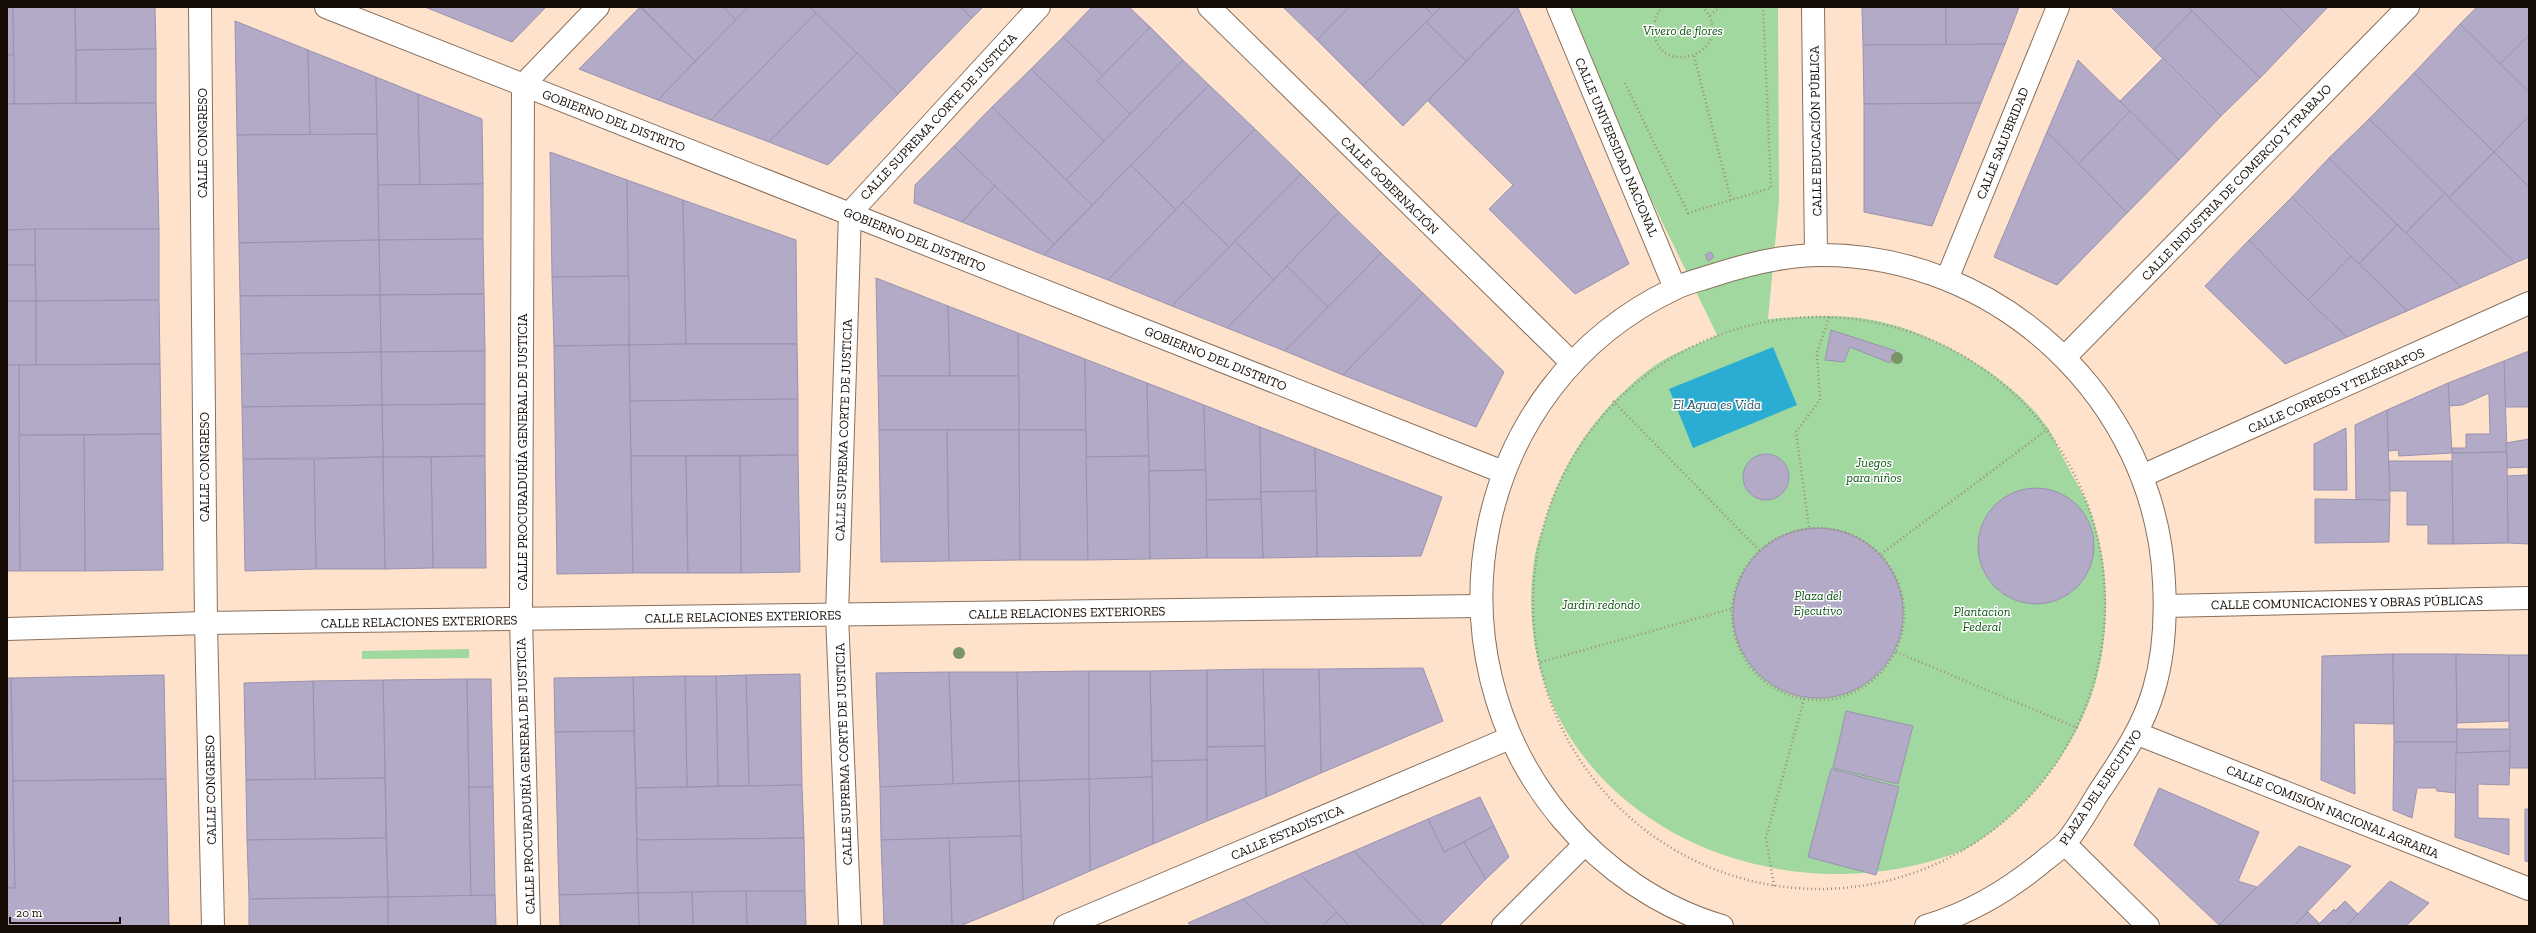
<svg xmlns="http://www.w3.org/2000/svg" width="2536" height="933" font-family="'Zilla Slab',serif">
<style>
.green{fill:#a0d89f}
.water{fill:#2badd3}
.building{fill:#b2aac7;stroke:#9a92af}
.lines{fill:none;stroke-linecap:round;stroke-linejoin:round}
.minor-casing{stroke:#89705c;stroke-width:24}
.path{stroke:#a08c7c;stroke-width:2.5;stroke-dasharray:1 3;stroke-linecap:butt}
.minor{stroke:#fff;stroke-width:22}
.tree{fill:#799466}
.labels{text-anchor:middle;stroke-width:3;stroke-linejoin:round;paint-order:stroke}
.park-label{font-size:13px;font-style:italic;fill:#0d5513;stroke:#fff}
.street-label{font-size:13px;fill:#160d06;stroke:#fff}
.water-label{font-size:14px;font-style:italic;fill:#275869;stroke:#fff}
</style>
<rect width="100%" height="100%" fill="#fee2cc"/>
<!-- green -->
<g class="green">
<path d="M1562 7H1778L1779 202 1768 319C1808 316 1843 313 1882 322 1939 335 2016 380 2049 430 2056 442 2062 456 2069 469 2077 484 2087 500 2092 516 2109 565 2110 623 2098 673 2081 744 2027 814 1964 850 1755 933 1497 793 1535 555 1537 543 1542 532 1545 521 1563 458 1601 405 1654 366 1673 353 1697 345 1717 335L1590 73Z"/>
<polygon points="469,649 469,658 362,659 362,651"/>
</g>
<!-- water -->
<polygon class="water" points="1773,347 1797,405 1693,448 1669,389"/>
<!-- building -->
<g class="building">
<polygon points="7,7 13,7 14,55 7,55"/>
<polygon points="13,7 75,7 76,103 14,104"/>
<polygon points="75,7 155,7 156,49 76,50"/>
<polygon points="425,7 546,7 512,42"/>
<polygon points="640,7 695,61 658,100 579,69"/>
<polygon points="641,7 723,7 736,20 695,61"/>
<polygon points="723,7 748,7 736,20"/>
<polygon points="748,7 810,7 816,13 711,120 658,100"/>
<polygon points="810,7 960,7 972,18 898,94"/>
<polygon points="960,7 983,7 972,18"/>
<polygon points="1092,7 1129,7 1150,27 1103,76 1063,37"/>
<polygon points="1283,7 1349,7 1317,40"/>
<polygon points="1349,7 1425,7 1433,15 1363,86 1317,40"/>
<polygon points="1425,7 1441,7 1433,15"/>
<polygon points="1441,7 1518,7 1518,8 1466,61 1426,22"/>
<polygon points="1862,7 1946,7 1946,45 1863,45"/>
<polygon points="1946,7 2019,7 2005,44 1946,45"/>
<polygon points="2111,7 2188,7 2192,11 2154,50"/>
<polygon points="2188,7 2279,7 2304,32 2260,78"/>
<polygon points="2279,7 2328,7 2304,32"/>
<polygon points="2477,7 2529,7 2529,35 2500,64 2460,24"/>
<polygon points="1518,8 1629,264 1575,294 1489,209 1513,185 1428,101"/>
<polygon points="2192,11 2260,78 2221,116 2154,50"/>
<polygon points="816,13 857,53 769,142 711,120"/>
<polygon points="235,21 308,50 310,135 237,135"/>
<polygon points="1426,22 1466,61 1403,126 1363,86"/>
<polygon points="2460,24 2529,92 2529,116 2494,152 2414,73"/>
<polygon points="1150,27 1183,60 1130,114 1097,81"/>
<polygon points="2529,35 2529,92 2500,64"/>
<polygon points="1063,37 1103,76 1097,81 1130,114 1104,141 1031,69"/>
<polygon points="2005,44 1981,103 1864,104 1863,45"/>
<polygon points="156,49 156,103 76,103 76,50"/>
<polygon points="308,50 376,77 377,134 310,135"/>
<polygon points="857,53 898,94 828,165 769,142"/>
<rect x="7" y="55" width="7" height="49"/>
<polygon points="2163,58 2221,116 2179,160 2120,101"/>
<polygon points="1183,60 1209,85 1092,205 1066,180"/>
<polygon points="2078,60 2130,111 2078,164 2047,132"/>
<polygon points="1031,69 1104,141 1066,180 992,107"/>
<polygon points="2414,73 2494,152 2449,198 2369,119"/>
<polygon points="376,77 418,94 420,185 378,185"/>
<polygon points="1209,85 1255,129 1176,210 1131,165"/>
<polygon points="418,94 482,119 483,184 420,185"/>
<polygon points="156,103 159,229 7,230 7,104"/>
<polygon points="1981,103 1932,226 1864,212 1864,104"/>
<polygon points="992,107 1092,205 1054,244 954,146"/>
<polygon points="2130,111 2179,160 2127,213 2078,164"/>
<polygon points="2529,116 2529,187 2494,152"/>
<polygon points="2369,119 2445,193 2406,233 2329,158"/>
<polygon points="1255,129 1301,174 1229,247 1183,202"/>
<polygon points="2047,132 2127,213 2057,285 1994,257"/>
<polygon points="377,134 379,240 239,243 237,135"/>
<polygon points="954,146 995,186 962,222 914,203 915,185"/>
<polygon points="550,152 627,180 629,276 552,277"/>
<polygon points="2494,152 2529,187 2529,257 2515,263 2449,198"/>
<polygon points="2329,158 2397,225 2359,264 2292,197"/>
<polygon points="1131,165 1176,210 1108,280 1044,255"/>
<polygon points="1301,174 1339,212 1274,280 1235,241"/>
<polygon points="627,180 683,200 686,344 629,345"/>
<polygon points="483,184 483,239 379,240 378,185"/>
<polygon points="995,186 1054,244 1044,255 962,222"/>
<polygon points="2445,193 2449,198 2515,263 2461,287 2406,233"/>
<polygon points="2292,197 2351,256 2308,300 2249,240"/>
<polygon points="683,200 796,240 797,344 686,344"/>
<polygon points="1183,202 1229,247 1172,306 1108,280"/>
<polygon points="1339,212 1381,253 1328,307 1287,266"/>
<polygon points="2397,225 2406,233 2461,287 2407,311 2359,264"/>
<polygon points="35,229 159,229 159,300 36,301"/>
<polygon points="35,229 35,265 7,265 7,230"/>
<polygon points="483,239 484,294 380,295 379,240"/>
<polygon points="379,240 380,295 240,296 239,243"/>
<polygon points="2249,240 2308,300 2347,337 2285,364 2205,286"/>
<polygon points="1235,241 1274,280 1227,328 1172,306"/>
<polygon points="1711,252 1714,257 1708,261 1705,255"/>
<polygon points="1381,253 1423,293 1343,375 1285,351"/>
<polygon points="2351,256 2407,311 2347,337 2308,300"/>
<polygon points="7,265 35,265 36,301 7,301"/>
<polygon points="1287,266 1328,307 1285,351 1227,328"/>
<polygon points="629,276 629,345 554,346 552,277"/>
<polygon points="876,278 948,306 950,376 878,376"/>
<polygon points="1423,293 1504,372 1476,427 1343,375"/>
<polygon points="484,294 485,351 381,352 380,295"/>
<polygon points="380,295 381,352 241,354 240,296"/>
<polygon points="159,300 160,364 36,365 36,301"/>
<rect x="7" y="301" width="29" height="64"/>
<polygon points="948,306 1018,333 1019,376 950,376"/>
<polygon points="1831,330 1896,351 1890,363 1850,347 1844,362 1825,360"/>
<polygon points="1018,333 1085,359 1086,430 1019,430"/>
<polygon points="686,344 797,344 798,399 630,401 629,345"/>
<polygon points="629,345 633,573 557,574 554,346"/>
<polygon points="485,351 485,404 382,405 381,352"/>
<polygon points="2529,351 2529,407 2505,407 2504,361"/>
<polygon points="381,352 382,405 242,407 241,354"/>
<polygon points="1085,359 1147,383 1149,456 1086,457"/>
<polygon points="2504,361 2507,452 2452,453 2452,448 2466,448 2466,434 2490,434 2489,393 2462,405 2449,406 2448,383"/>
<polygon points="160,364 161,434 19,435 19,365"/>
<polygon points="7,365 19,365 20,571 7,571"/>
<polygon points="878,376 1019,376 1019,430 879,430"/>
<polygon points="1147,383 1204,405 1206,470 1149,471"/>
<polygon points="2448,383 2452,453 2399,456 2398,450 2388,451 2387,410"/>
<polygon points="798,399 798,455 631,456 630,401"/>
<polygon points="485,404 485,456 383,457 382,405"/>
<polygon points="382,405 383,457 243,459 242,407"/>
<polygon points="1204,405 1260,427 1261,499 1206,500"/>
<polygon points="2387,410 2390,500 2356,501 2355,425"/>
<polygon points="1260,427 1315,448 1316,491 1261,492"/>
<polygon points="2346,428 2347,490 2314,490 2314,444"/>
<polygon points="879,430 947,430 949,561 881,562"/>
<polygon points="947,430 1019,430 1020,560 949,561"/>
<polygon points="1019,430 1086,430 1088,560 1020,560"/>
<polygon points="161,434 163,570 85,571 84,435"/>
<polygon points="19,435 84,435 85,571 20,571"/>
<polygon points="2529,439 2529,544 2508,543 2507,476 2528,475 2528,467 2507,468 2506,443"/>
<polygon points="1315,448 1442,497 1421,556 1317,557"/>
<polygon points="2507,452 2508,543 2453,544 2452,453"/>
<circle cx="1766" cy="477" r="23"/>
<polygon points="798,455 800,572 741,573 740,456"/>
<polygon points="485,456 486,568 433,568 431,457"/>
<polygon points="631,456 686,456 688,573 633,573"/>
<polygon points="686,456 740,456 741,573 688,573"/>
<polygon points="1149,456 1150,559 1088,560 1086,457"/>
<polygon points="383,457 385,569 316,569 314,459"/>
<polygon points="383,457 431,457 433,568 385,569"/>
<polygon points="243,459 314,459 316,569 245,571"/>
<polygon points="2389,461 2452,461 2453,544 2428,544 2428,525 2407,525 2407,491 2390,491"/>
<polygon points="1206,470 1207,558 1150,559 1149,471"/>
<circle cx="2036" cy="546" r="58"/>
<polygon points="1316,491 1317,557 1263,558 1261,492"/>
<polygon points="1261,499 1263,558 1207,558 1206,500"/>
<polygon points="2315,499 2390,500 2389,542 2315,543"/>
<circle cx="1818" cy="613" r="85"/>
<polygon points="2393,654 2394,724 2354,723 2355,794 2321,780 2322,656"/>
<polygon points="2393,654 2456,654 2457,742 2394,742"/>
<polygon points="2456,654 2509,655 2509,721 2457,723"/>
<rect x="2509" y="655" width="20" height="113"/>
<polygon points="1423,668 1443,721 1321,773 1319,669"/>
<polygon points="1263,669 1319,669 1321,773 1266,797"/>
<polygon points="1263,669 1265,746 1207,747 1207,670"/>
<polygon points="1207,670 1207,760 1152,761 1150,671"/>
<polygon points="1089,671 1150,671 1152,777 1089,779"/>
<polygon points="1089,671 1089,779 1019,781 1017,672"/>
<polygon points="949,672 1017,672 1019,781 953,784"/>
<polygon points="949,672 953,784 880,787 876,673"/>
<polygon points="800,674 802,785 749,786 746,675"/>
<polygon points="164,675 166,779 13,781 11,678"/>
<polygon points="746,675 749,786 718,786 716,676"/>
<polygon points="685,676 716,676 718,786 687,787"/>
<polygon points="685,676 687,787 636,788 633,677"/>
<polygon points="633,677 634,731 555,732 554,678"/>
<polygon points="7,678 11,678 15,888 7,888"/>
<polygon points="467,679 471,896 388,897 383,680"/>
<polygon points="467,679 491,679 493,787 469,787"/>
<polygon points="383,680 385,778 315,779 313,681"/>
<polygon points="313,681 315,779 246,780 244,683"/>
<polygon points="1846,711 1913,726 1898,784 1833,768"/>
<polygon points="2457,729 2510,729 2510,751 2456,753"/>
<polygon points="634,731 638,893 559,895 555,732"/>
<polygon points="2394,742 2457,742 2456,793 2437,791 2436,788 2417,788 2412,818 2393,810"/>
<polygon points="1265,746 1266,797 1207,821 1207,747"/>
<polygon points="2510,751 2509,785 2478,784 2478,818 2509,819 2509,855 2455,837 2456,753"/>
<polygon points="1207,760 1207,821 1153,844 1152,761"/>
<polygon points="1831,769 1899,787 1876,875 1808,857"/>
<polygon points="1152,777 1153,844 1090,871 1089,779"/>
<polygon points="385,778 386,838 247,840 246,780"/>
<polygon points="166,779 169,926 7,926 7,888 15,888 13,781"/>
<polygon points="1089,779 1090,871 1023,900 1019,781"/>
<polygon points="1019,781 1021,836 881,840 880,787"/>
<polygon points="802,785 804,838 637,840 636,788"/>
<polygon points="469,787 493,787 495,895 471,896"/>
<polygon points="2159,788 2259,832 2238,881 2257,887 2219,925 2134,845"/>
<polygon points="1480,797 1494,826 1444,852 1428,819"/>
<polygon points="2525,809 2529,809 2529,862 2525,861"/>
<polygon points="1428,819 1444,852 1464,842 1486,879 1439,926 1425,926 1354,851"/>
<polygon points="1494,826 1509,857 1486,879 1464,842"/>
<polygon points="1021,836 1023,900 960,926 952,926 949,838"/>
<polygon points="386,838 388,897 249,899 247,840"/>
<polygon points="804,838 805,891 638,893 637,840"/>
<polygon points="949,838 952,926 884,926 881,840"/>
<polygon points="2299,846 2351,866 2294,926 2219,925"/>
<polygon points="1354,851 1425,926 1349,926 1300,874"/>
<polygon points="1300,874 1337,912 1322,926 1270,926 1243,899"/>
<polygon points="2390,881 2429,903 2406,926 2346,926"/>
<polygon points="746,891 805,891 806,926 747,926"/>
<polygon points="746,891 747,926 693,926 692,892"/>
<polygon points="692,892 693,926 639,926 638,893"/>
<polygon points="638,893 639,926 560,926 559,895"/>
<polygon points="495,895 496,926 388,926 388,897"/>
<polygon points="388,897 388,926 249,926 249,899"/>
<polygon points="1243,899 1270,926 1191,926 1188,923"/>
<polygon points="2345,901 2358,914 2346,926 2317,926 2334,909 2335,911"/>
<polygon points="1337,912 1349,926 1322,926"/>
<polygon points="2308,912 2319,923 2317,926 2294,926"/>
</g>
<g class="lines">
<!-- minor casing -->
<g class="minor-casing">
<g id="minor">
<polyline points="200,7 206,623 213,926"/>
<polyline points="326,7 1503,472"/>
<polyline points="1209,7 1572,363"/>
<polyline points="1558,7 1675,288"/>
<polyline points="1813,7 1816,255"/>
<polyline points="1947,279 2058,7"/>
<polyline points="2065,357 2408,7"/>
<polyline points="2142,476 2529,303"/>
<polyline points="2166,606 2529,598"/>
<polyline points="7,629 206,623 1480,606"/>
<polyline points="2138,734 2529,889"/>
<polyline points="2065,844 2148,926"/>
<polyline points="529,926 521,619 523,85 598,7"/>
<polyline points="850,926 837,615 850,213 1039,7"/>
<polyline points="1065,926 1510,738"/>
<polyline points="1503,926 1584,845"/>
<path d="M1722 926C1660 908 1604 869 1562 819 1420 650 1471 385 1674 289 1685 283 1699 280 1711 276 1745 265 1779 256 1816 255 1999 252 2156 401 2164 582 2166 618 2164 655 2154 689 2143 728 2121 759 2099 792 2089 808 2079 826 2067 841 2061 848 2052 854 2045 860 2009 890 1971 913 1926 926"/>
</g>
</g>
<!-- path -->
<g class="path">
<path d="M1663 7C1656 13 1653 23 1654 32 1659 81 1740 51 1703 7"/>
<polyline points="1710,15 1720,7"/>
<polyline points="1694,56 1731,200"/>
<polyline points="1625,83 1688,213 1771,188 1763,7"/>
<circle cx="1819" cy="603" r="286"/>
<polyline points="1613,401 1759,550"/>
<polyline points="1809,527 1796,432 1820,400 1817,353 1830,314"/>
<circle cx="1818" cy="614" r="86"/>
<polyline points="1881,554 2048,429"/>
<polyline points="1896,652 2078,728"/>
<polyline points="1541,662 1731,609"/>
<polyline points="1774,886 1766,838 1804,699"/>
</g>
<!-- minor -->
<use href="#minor" class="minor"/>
</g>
<!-- trees -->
<g class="tree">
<circle cx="1897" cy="358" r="6"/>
<circle cx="959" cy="653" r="6"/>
</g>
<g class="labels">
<!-- park labels -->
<g class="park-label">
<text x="1683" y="35">Vivero de flores</text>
<text x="1874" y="467">Juegos<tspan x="1874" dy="15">para niños</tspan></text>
<text x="1818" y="600">Plaza del<tspan x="1818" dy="15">Ejecutivo</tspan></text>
<text x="1601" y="609">Jardin redondo</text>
<text x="1982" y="616">Plantacion<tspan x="1982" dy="15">Federal</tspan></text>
</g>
<!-- street labels -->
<g class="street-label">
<text transform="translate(938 116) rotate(-47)" y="5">CALLE SUPREMA CORTE DE JUSTICIA</text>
<text transform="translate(614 120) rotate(21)" y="5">GOBIERNO DEL DISTRITO</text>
<text transform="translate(1815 131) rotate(-91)" y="5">CALLE EDUCACIÓN PÚBLICA</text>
<text transform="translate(202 143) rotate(-90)" y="5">CALLE CONGRESO</text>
<text transform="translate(2002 143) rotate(-68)" y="5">CALLE SALUBRIDAD</text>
<text transform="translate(1617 147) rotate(67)" y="5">CALLE UNIVERSIDAD NACIONAL</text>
<text transform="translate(2236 182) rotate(-46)" y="5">CALLE INDUSTRIA DE COMERCIO Y TRABAJO</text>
<text transform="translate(1390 185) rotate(45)" y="5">CALLE GOBERNACIÓN</text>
<text transform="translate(915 239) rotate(22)" y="5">GOBIERNO DEL DISTRITO</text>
<text transform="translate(1216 358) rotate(22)" y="5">GOBIERNO DEL DISTRITO</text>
<text transform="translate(2336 390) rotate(-24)" y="5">CALLE CORREOS Y TELÉGRAFOS</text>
<text transform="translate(843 430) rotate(-88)" y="5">CALLE SUPREMA CORTE DE JUSTICIA</text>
<text transform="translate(522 452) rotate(-90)" y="5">CALLE PROCURADURÍA GENERAL DE JUSTICIA</text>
<text transform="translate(204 467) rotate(-90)" y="5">CALLE CONGRESO</text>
<text transform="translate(2347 602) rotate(-1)" y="5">CALLE COMUNICACIONES Y OBRAS PÚBLICAS</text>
<text transform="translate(1067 612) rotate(-1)" y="5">CALLE RELACIONES EXTERIORES</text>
<text transform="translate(743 616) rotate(-1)" y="5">CALLE RELACIONES EXTERIORES</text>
<text transform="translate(419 621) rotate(-1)" y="5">CALLE RELACIONES EXTERIORES</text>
<text transform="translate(843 754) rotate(-92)" y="5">CALLE SUPREMA CORTE DE JUSTICIA</text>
<text transform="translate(525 776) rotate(-92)" y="5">CALLE PROCURADURÍA GENERAL DE JUSTICIA</text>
<text transform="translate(2100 787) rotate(-56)" y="5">PLAZA DEL EJECUTIVO</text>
<text transform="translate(210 790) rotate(-91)" y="5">CALLE CONGRESO</text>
<text transform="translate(2333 811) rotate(22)" y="5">CALLE COMISIÓN NACIONAL AGRARIA</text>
<text transform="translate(1287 832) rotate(-23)" y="5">CALLE ESTADÍSTICA</text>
</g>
<!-- water labels -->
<g class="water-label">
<text x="1717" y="409">El Agua es Vida</text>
</g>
</g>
<!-- border -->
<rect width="2536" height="933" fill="none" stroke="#160d06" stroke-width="16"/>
<!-- scale -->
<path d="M10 917v6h110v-6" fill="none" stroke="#160d06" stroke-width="2"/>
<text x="16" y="917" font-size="12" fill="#160d06" stroke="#ffffff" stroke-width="3" paint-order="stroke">20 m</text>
</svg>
